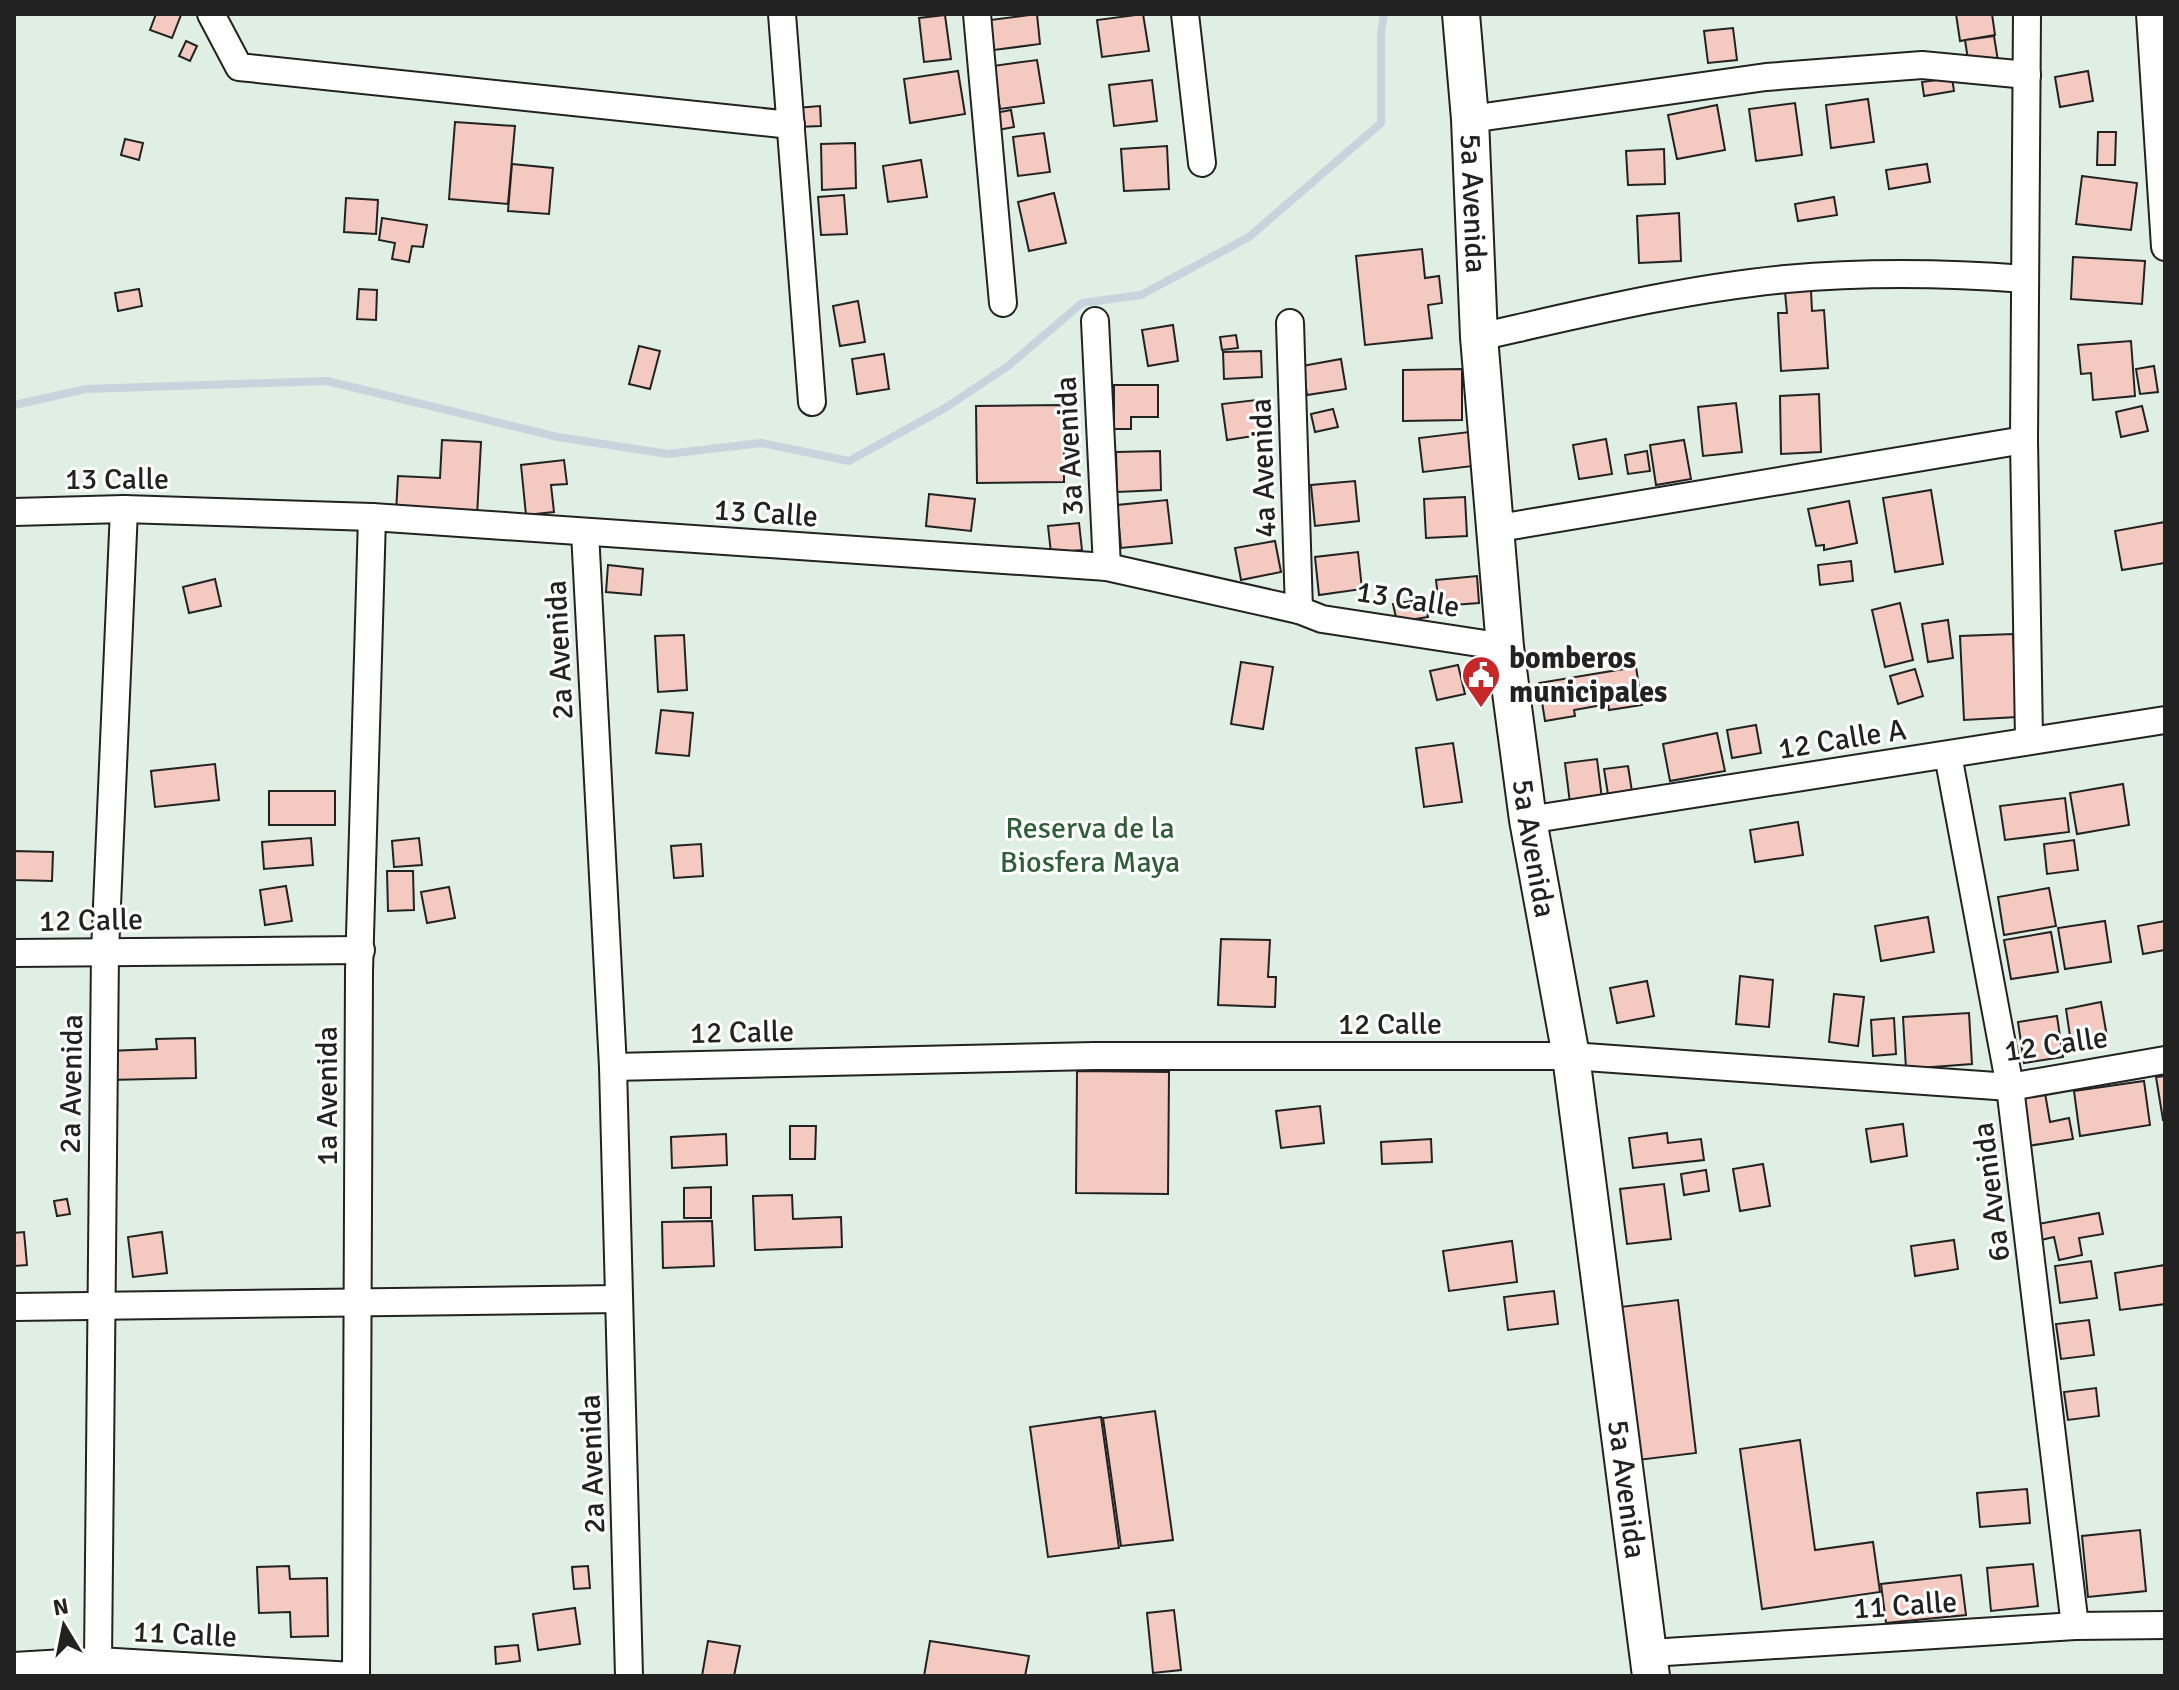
<svg xmlns="http://www.w3.org/2000/svg" width="2179" height="1690" font-family="Signika,sans-serif">
<style>
.green{fill:#e0efe3;stroke:#6f6f6f;stroke-width:2}
.lines{fill:none;stroke-linecap:round;stroke-linejoin:round}
.stream{stroke:#c7d3dd;stroke-width:8}
.building{fill:#f3c9c0;stroke:#222;stroke-width:2}
.street-casing{stroke:#222;stroke-width:30}
.secondary-casing{stroke:#222;stroke-width:40}
.street{stroke:#fff;stroke-width:26}
.secondary{stroke:#fff;stroke-width:36}
.labels{text-anchor:middle;stroke-width:6;stroke-linejoin:round;paint-order:stroke}
.street-label{font-size:30px;fill:#222;stroke:#fff}
.poi-label{font-size:30px;font-weight:bold;fill:#222;stroke:#fff;text-anchor:start}
.park-label{font-size:30px;fill:#2f5e38;stroke:#fff}
</style>
<rect width="100%" height="100%" fill="#fff"/>
<!-- green -->
<rect class="green" x="14" y="14" width="2151" height="1662"/>
<g class="lines">
<!-- stream -->
<polyline class="stream" points="14,405 86,389 327,381 558,437 668,454 761,443 849,461 945,408 1008,366 1082,303 1141,295 1249,237 1381,123 1381,33 1384,14"/>
</g>
<!-- building -->
<g class="building">
<polygon points="156,14 181,15 172,38 150,30"/>
<polygon points="1037,14 1040,44 994,50 990,20"/>
<polygon points="1143,14 1149,51 1102,57 1097,20"/>
<polygon points="1956,14 1992,14 1995,35 1960,41"/>
<polygon points="945,15 951,59 924,62 919,18"/>
<polygon points="1733,28 1737,60 1708,63 1704,31"/>
<polygon points="1994,36 1998,61 1969,66 1965,40"/>
<polygon points="186,41 197,46 190,61 179,56"/>
<polygon points="1037,60 1044,103 1000,109 993,66"/>
<polygon points="958,71 965,114 910,123 904,79"/>
<polygon points="2088,71 2093,101 2060,107 2055,77"/>
<polygon points="1952,78 1954,91 1924,96 1922,82"/>
<polygon points="1152,80 1157,121 1114,126 1109,85"/>
<polygon points="1868,99 1874,142 1831,148 1826,105"/>
<polygon points="1795,103 1802,155 1756,161 1749,109"/>
<polygon points="1717,105 1725,150 1677,159 1668,115"/>
<polygon points="820,106 821,126 797,127 796,108"/>
<polygon points="1011,110 1014,127 998,130 995,113"/>
<polygon points="455,122 515,126 508,204 449,199"/>
<polygon points="2098,132 2116,132 2115,165 2097,165"/>
<polygon points="1044,133 1050,172 1018,176 1013,137"/>
<polygon points="125,139 143,143 139,160 121,155"/>
<polygon points="855,143 856,188 822,190 821,144"/>
<polygon points="1167,146 1169,189 1124,191 1121,149"/>
<polygon points="1664,149 1665,184 1628,185 1626,151"/>
<polygon points="921,160 927,197 888,202 883,166"/>
<polygon points="512,164 553,168 549,214 508,211"/>
<polygon points="1927,164 1930,182 1889,189 1886,170"/>
<polygon points="2082,176 2137,183 2131,230 2076,224"/>
<polygon points="1054,193 1066,243 1029,251 1018,202"/>
<polygon points="844,195 847,234 821,235 818,197"/>
<polygon points="1834,197 1837,215 1798,221 1795,204"/>
<polygon points="346,198 378,200 376,234 344,232"/>
<polygon points="1679,213 1681,261 1639,263 1637,216"/>
<polygon points="382,218 427,225 423,247 412,246 409,262 392,259 395,243 379,240"/>
<polygon points="1422,249 1425,278 1439,276 1442,303 1428,305 1432,338 1365,345 1356,256"/>
<polygon points="2073,257 2145,261 2142,304 2071,299"/>
<polygon points="139,289 142,306 118,311 115,293"/>
<polygon points="359,289 377,290 376,320 357,319"/>
<polygon points="1811,290 1812,311 1824,310 1828,368 1781,371 1778,313 1787,313 1785,292"/>
<polygon points="858,301 865,342 840,346 833,306"/>
<polygon points="1173,325 1178,361 1148,366 1142,330"/>
<polygon points="1236,335 1238,348 1222,350 1220,337"/>
<polygon points="2131,341 2135,396 2093,400 2091,373 2081,374 2078,345"/>
<polygon points="639,346 660,351 650,389 629,384"/>
<polygon points="1261,351 1262,377 1224,379 1223,352"/>
<polygon points="884,354 889,389 857,394 852,359"/>
<polygon points="1341,359 1346,389 1307,395 1302,366"/>
<polygon points="2154,366 2158,392 2140,394 2136,369"/>
<polygon points="1462,369 1462,420 1403,421 1403,370"/>
<polygon points="1114,385 1158,385 1158,417 1131,417 1131,429 1114,429"/>
<polygon points="1819,394 1821,452 1781,454 1780,396"/>
<polygon points="1256,400 1260,435 1227,440 1222,404"/>
<polygon points="1736,403 1742,452 1703,456 1698,407"/>
<polygon points="1064,405 1064,482 977,483 976,406"/>
<polygon points="2142,406 2148,431 2121,437 2116,412"/>
<polygon points="1333,409 1338,427 1315,432 1311,414"/>
<polygon points="1469,432 1473,466 1423,472 1419,438"/>
<polygon points="1606,439 1612,474 1579,479 1573,445"/>
<polygon points="442,440 481,442 477,516 396,513 398,476 440,478"/>
<polygon points="1684,440 1691,479 1656,485 1650,445"/>
<polygon points="1160,451 1161,490 1117,492 1116,452"/>
<polygon points="1647,451 1650,471 1628,474 1625,455"/>
<polygon points="564,460 567,484 551,485 554,512 526,515 521,465"/>
<polygon points="1355,481 1359,521 1315,526 1311,485"/>
<polygon points="1931,490 1943,564 1895,572 1883,498"/>
<polygon points="929,494 975,499 971,531 926,526"/>
<polygon points="1465,497 1467,536 1426,538 1424,499"/>
<polygon points="1167,500 1172,543 1121,548 1117,505"/>
<polygon points="1849,501 1857,543 1824,550 1824,545 1816,546 1808,509"/>
<polygon points="2165,522 2165,563 2122,570 2115,531"/>
<polygon points="1079,523 1082,550 1051,553 1048,526"/>
<polygon points="1275,541 1281,572 1241,580 1235,548"/>
<polygon points="1358,552 1362,589 1319,595 1315,557"/>
<polygon points="1851,561 1853,581 1820,585 1818,565"/>
<polygon points="608,565 643,569 641,595 606,592"/>
<polygon points="1477,576 1479,603 1439,606 1436,580"/>
<polygon points="215,579 221,606 189,613 183,587"/>
<polygon points="1425,599 1428,617 1397,622 1393,604"/>
<polygon points="1900,603 1913,660 1885,667 1872,610"/>
<polygon points="1948,620 1953,658 1928,662 1922,624"/>
<polygon points="2013,634 2017,717 1964,720 1960,636"/>
<polygon points="684,635 687,690 658,692 655,636"/>
<polygon points="1241,662 1273,667 1263,729 1231,724"/>
<polygon points="1458,665 1465,694 1437,700 1430,671"/>
<polygon points="1636,667 1642,705 1609,710 1608,704 1574,710 1575,716 1545,721 1539,683"/>
<polygon points="1915,669 1923,696 1898,704 1890,676"/>
<polygon points="661,710 693,713 689,756 656,753"/>
<polygon points="1756,725 1761,753 1732,758 1727,730"/>
<polygon points="1717,733 1725,771 1670,781 1663,744"/>
<polygon points="1453,743 1462,802 1424,807 1416,748"/>
<polygon points="1597,759 1602,799 1570,803 1565,763"/>
<polygon points="215,764 219,800 155,807 151,771"/>
<polygon points="1628,766 1633,798 1609,801 1604,769"/>
<polygon points="2123,784 2129,825 2077,834 2070,793"/>
<rect x="269" y="791" width="66" height="34"/>
<polygon points="2065,798 2069,832 2005,840 2000,806"/>
<polygon points="1798,822 1803,855 1755,862 1750,830"/>
<polygon points="311,838 313,865 264,869 262,842"/>
<polygon points="419,838 422,865 394,867 392,841"/>
<polygon points="2074,840 2078,870 2047,874 2044,844"/>
<polygon points="701,844 703,876 674,878 671,846"/>
<polygon points="14,851 53,852 52,881 14,880"/>
<polygon points="387,871 413,871 414,910 388,911"/>
<polygon points="286,886 292,921 265,925 260,890"/>
<polygon points="449,887 455,918 427,923 421,892"/>
<polygon points="2049,888 2056,926 2004,935 1998,897"/>
<polygon points="1928,917 1934,952 1881,961 1875,926"/>
<polygon points="2105,921 2111,962 2065,969 2058,928"/>
<polygon points="2165,921 2165,950 2143,954 2138,926"/>
<polygon points="2051,932 2058,972 2011,979 2004,940"/>
<polygon points="1221,939 1270,940 1268,977 1276,977 1275,1007 1218,1005"/>
<polygon points="1740,976 1773,980 1769,1027 1736,1024"/>
<polygon points="1647,981 1654,1016 1617,1023 1610,988"/>
<polygon points="1834,994 1864,997 1858,1046 1829,1042"/>
<polygon points="2101,1002 2107,1037 2071,1043 2066,1009"/>
<polygon points="1969,1013 1972,1064 1906,1069 1903,1017"/>
<polygon points="2057,1016 2063,1057 2024,1063 2018,1022"/>
<polygon points="1894,1018 1896,1054 1873,1056 1871,1020"/>
<polygon points="195,1038 196,1078 108,1080 108,1051 157,1049 156,1039"/>
<polygon points="1077,1071 1169,1072 1168,1194 1076,1193"/>
<polygon points="2165,1076 2165,1120 2163,1120 2156,1077"/>
<polygon points="2144,1081 2150,1125 2080,1136 2074,1091"/>
<polygon points="2045,1093 2050,1122 2069,1118 2073,1139 2028,1146 2020,1098"/>
<polygon points="1320,1106 1324,1143 1281,1148 1276,1111"/>
<polygon points="1903,1124 1907,1156 1871,1162 1866,1129"/>
<polygon points="790,1126 816,1126 815,1159 790,1159"/>
<polygon points="1667,1133 1668,1143 1701,1139 1704,1160 1633,1168 1629,1138"/>
<polygon points="726,1134 727,1165 672,1168 671,1137"/>
<polygon points="1431,1139 1432,1162 1382,1164 1381,1142"/>
<polygon points="1763,1164 1770,1206 1740,1211 1733,1169"/>
<polygon points="1706,1170 1709,1191 1684,1195 1681,1174"/>
<polygon points="1664,1184 1671,1239 1627,1244 1620,1189"/>
<polygon points="711,1187 711,1218 684,1218 684,1188"/>
<polygon points="792,1195 793,1219 841,1217 842,1247 755,1250 753,1196"/>
<polygon points="67,1199 70,1214 57,1216 54,1201"/>
<polygon points="2099,1213 2103,1234 2079,1238 2082,1255 2059,1260 2054,1237 2041,1240 2038,1224"/>
<polygon points="712,1221 714,1266 663,1268 662,1222"/>
<polygon points="24,1232 27,1265 14,1266 14,1233"/>
<polygon points="162,1232 167,1273 133,1277 128,1237"/>
<polygon points="1954,1240 1958,1269 1915,1276 1911,1246"/>
<polygon points="1512,1241 1517,1282 1449,1291 1443,1251"/>
<polygon points="2091,1261 2097,1298 2060,1303 2055,1266"/>
<polygon points="2165,1265 2165,1304 2120,1310 2115,1273"/>
<polygon points="1554,1291 1558,1324 1508,1330 1504,1297"/>
<polygon points="1678,1300 1696,1453 1638,1460 1620,1307"/>
<polygon points="2089,1320 2094,1355 2061,1359 2056,1324"/>
<polygon points="2096,1388 2099,1416 2068,1420 2064,1392"/>
<polygon points="1155,1411 1173,1540 1121,1546 1103,1418"/>
<polygon points="1101,1417 1119,1548 1048,1557 1030,1427"/>
<polygon points="1800,1440 1815,1550 1873,1542 1880,1592 1762,1609 1740,1449"/>
<polygon points="2027,1489 2030,1523 1980,1527 1977,1493"/>
<polygon points="2140,1530 2146,1591 2088,1597 2082,1536"/>
<polygon points="2033,1564 2038,1606 1991,1611 1987,1568"/>
<polygon points="289,1566 290,1579 327,1578 328,1636 291,1637 290,1612 259,1613 257,1567"/>
<polygon points="588,1566 590,1588 574,1589 572,1567"/>
<polygon points="1961,1575 1966,1615 1886,1623 1881,1584"/>
<polygon points="575,1608 580,1644 538,1650 533,1614"/>
<polygon points="1174,1610 1181,1670 1153,1673 1147,1613"/>
<polygon points="708,1641 740,1646 734,1676 702,1676"/>
<polygon points="930,1641 1029,1656 1025,1676 924,1676"/>
<polygon points="518,1645 520,1661 496,1664 495,1647"/>
</g>
<g class="lines">
<!-- street casing -->
<g class="street-casing">
<g id="street">
<polyline points="211,14 239,67 791,125"/>
<polyline points="782,14 812,402"/>
<polyline points="977,14 1003,303"/>
<polyline points="1185,14 1202,163"/>
<polyline points="2027,14 2024,440 2029,739"/>
<polyline points="2150,14 2165,247"/>
<polyline points="1470,119 1766,77 1922,65 2027,75"/>
<polyline points="1095,321 1107,567"/>
<polyline points="1290,323 1299,610"/>
<path d="M1479 337C1581 314 1682 289 1786 279 1865 272 1946 273 2025 279"/>
<polyline points="14,512 124,509 372,517 1107,567 1299,610 1322,619 1505,647"/>
<polyline points="1493,529 2024,440"/>
<polyline points="585,532 613,1067 629,1676"/>
<polyline points="1948,755 2010,1087 2075,1626"/>
<polyline points="1528,820 2165,720"/>
<polyline points="14,953 361,950"/>
<polyline points="613,1067 1094,1056 1571,1056 2010,1087 2165,1060"/>
<polyline points="14,1307 619,1299"/>
<polyline points="1650,1653 2075,1626 2165,1625"/>
<polyline points="98,1661 105,952 124,509"/>
<polyline points="14,1666 98,1661 353,1676"/>
<polyline points="356,1676 359,971 372,517"/>
</g>
</g>
<!-- secondary casing -->
<g class="secondary-casing">
<g id="secondary">
<path id="s1" d="M1461 14 1470 119 1479 337 1505 647 1528 820 1571 1056 1651 1676"/>
</g>
</g>
<!-- street -->
<use href="#street" class="street"/>
<!-- secondary -->
<use href="#secondary" class="secondary"/>
</g>
<!-- icons -->
<defs>
<g id="civic-pin" transform="scale(2)"><path d="M0 17L-7.5 6A9.5 9.5 0 1 1 7.5 6Z" fill="#c62828" stroke="#fff"/><path d="M-.6-6.5H3V-4.5H.6V-3L4-1V1h2V6H-6V1h2V-1L-.6-3ZM-1.2 2.5V6h2.4V2.5Z" fill="#fff"/></g>
</defs>
<g fill-rule="evenodd">
<use href="#civic-pin" x="1481" y="675"/>
</g>
<g class="labels">
<!-- street labels -->
<g class="street-label">
<text dy="10" stroke="none"><textPath href="#s1" startOffset="190">5a Avenida</textPath></text>
<text transform="translate(1069 446) rotate(-93)" y="10">3a Avenida</text>
<text transform="translate(1263 468) rotate(-92)" y="10">4a Avenida</text>
<text x="117" y="489">13 Calle</text>
<text transform="translate(766 513) rotate(4)" y="10">13 Calle</text>
<text transform="translate(1408 599) rotate(9)" y="10">13 Calle</text>
<text transform="translate(559 650) rotate(-93)" y="10">2a Avenida</text>
<text transform="translate(1842 739) rotate(-9)" y="10">12 Calle A</text>
<text dy="10" stroke="none"><textPath href="#s1" startOffset="838">5a Avenida</textPath></text>
<text transform="translate(91 920) rotate(-1)" y="10">12 Calle</text>
<text x="1390" y="1034">12 Calle</text>
<text transform="translate(742 1032) rotate(-1)" y="10">12 Calle</text>
<text transform="translate(2056 1044) rotate(-8)" y="10">12 Calle</text>
<text transform="translate(71 1084) rotate(-89)" y="10">2a Avenida</text>
<text transform="translate(327 1096) rotate(-90)" y="10">1a Avenida</text>
<text transform="translate(1991 1192) rotate(-97)" y="10">6a Avenida</text>
<text transform="translate(592 1464) rotate(-92)" y="10">2a Avenida</text>
<text dy="10" stroke="none"><textPath href="#s1" startOffset="1486">5a Avenida</textPath></text>
<text transform="translate(1905 1605) rotate(-4)" y="10">11 Calle</text>
<text transform="translate(185 1634) rotate(3)" y="10">11 Calle</text>
</g>
<!-- poi labels -->
<g class="poi-label">
<text x="1509" y="668">bomberos<tspan x="1509" dy="34">municipales</tspan></text>
</g>
<!-- park labels -->
<g class="park-label">
<text x="1090" y="838">Reserva de la<tspan x="1090" dy="34">Biosfera Maya</tspan></text>
</g>
</g>
<!-- border -->
<rect width="2179" height="1690" fill="none" stroke="#222222" stroke-width="32"/>
<!-- north arrow -->
<g transform="translate(64 1626) rotate(350)" stroke="#ffffff" stroke-width="6" paint-order="stroke">
<path d="M0-6L14 30L0 20L-14 30Z" fill="#222222"/>
<text y="-12" font-size="22" font-weight="bold" text-anchor="middle" fill="#222222">N</text>
</g>
</svg>
